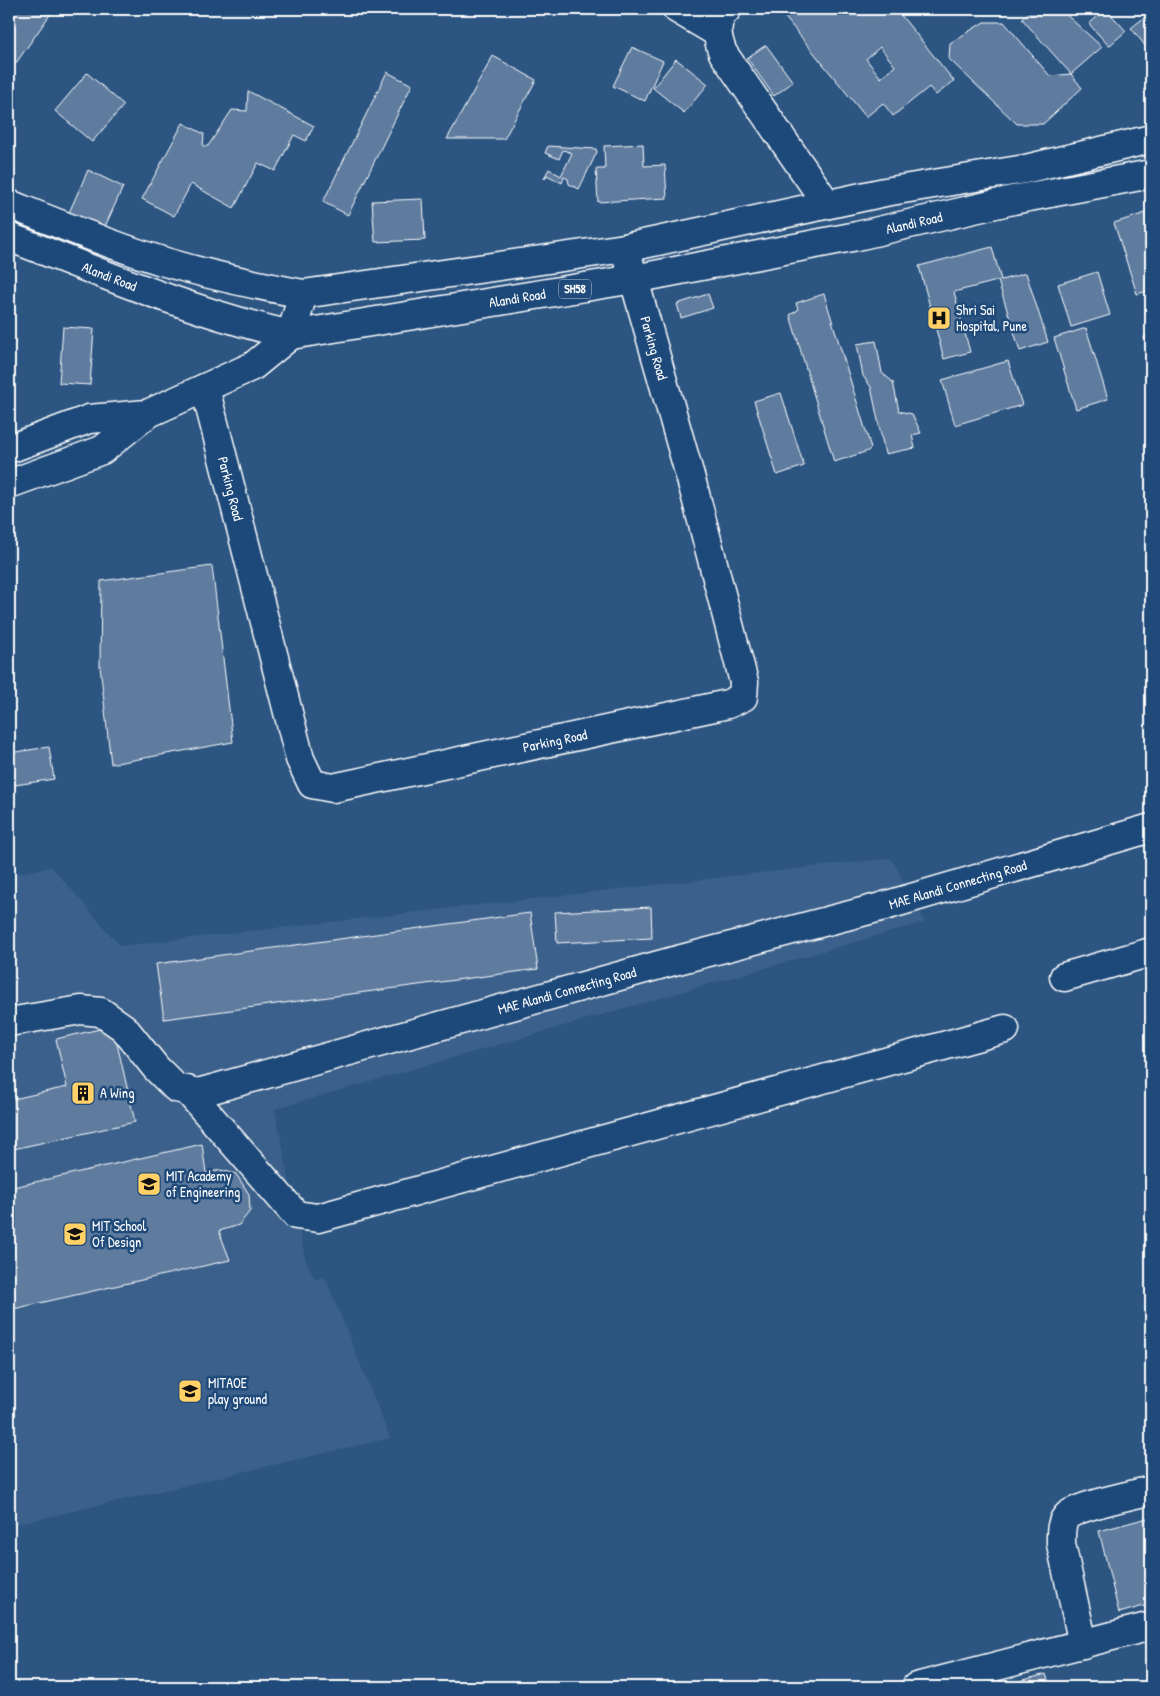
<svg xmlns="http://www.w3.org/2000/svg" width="1160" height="1696" font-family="'Patrick Hand',sans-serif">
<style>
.built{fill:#3b618b}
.building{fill:#5e7c9f;stroke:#fff;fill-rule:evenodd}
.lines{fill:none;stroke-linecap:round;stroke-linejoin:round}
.minor-casing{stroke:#fff;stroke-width:31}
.major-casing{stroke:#fff;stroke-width:31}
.minor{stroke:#1f4a7a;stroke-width:28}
.major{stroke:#1f4a7a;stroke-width:28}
.labels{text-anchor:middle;stroke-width:5;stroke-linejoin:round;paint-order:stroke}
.shield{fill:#1f4a7a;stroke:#bcc9d7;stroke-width:1}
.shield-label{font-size:12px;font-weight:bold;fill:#fff}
.street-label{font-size:14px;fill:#fff;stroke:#1f4a7a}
.poi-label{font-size:14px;fill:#fff;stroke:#1f4a7a;text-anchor:start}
</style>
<rect width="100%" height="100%" fill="#2c5582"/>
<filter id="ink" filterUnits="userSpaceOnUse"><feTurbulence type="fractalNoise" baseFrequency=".02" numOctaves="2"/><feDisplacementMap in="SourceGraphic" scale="10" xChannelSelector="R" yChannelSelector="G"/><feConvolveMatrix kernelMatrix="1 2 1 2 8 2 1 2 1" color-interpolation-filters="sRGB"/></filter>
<g filter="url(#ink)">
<!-- built -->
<polygon class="built" points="891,858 925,922 275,1109 305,1258 315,1279 325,1277 390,1438 9,1526 9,875 52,867 120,946"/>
<!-- building -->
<g class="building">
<polygon points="9,9 54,9 9,73"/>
<path d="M793 9H896L954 81 936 95 929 87 893 116 883 103 866 117 784 16ZM880 47 895 66 881 78 866 59Z"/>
<polygon points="1033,9 1060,9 1102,47 1071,74 1022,19"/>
<polygon points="1106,9 1126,31 1109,46 1089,24"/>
<polygon points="1151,12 1151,53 1131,28"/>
<polygon points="984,22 1004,22 1050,76 1071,74 1082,88 1043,124 1017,124 949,59 950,43"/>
<polygon points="766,45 793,82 774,96 747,58"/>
<polygon points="632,47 663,61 645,101 613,86"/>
<polygon points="493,56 536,80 504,139 447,139"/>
<polygon points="676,59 708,84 684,113 653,88"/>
<polygon points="387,72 412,85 348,215 323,202"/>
<polygon points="87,73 124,105 92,142 55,111"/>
<polygon points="248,91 314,126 306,141 294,135 275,171 258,163 234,208 191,184 174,216 142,199 183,123 204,134 203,146 208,146 232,110 247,111"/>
<polygon points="643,144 644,166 665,165 667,198 598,202 596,169 605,169 604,146"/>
<polygon points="548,146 596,149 597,152 579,189 569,184 568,179 564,177 562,183 547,175 545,179 544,178 549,169 561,176 572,153 563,150 559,159 545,153"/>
<polygon points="88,170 123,187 102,233 67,217"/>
<polygon points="423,199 425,240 375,242 372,201"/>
<polygon points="1149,212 1151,219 1151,290 1137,294 1114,223"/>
<polygon points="992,247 1001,280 954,292 970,352 944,359 919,266"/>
<polygon points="1097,272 1110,315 1071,327 1058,284"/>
<polygon points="1026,273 1048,342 1020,351 998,281"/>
<polygon points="708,294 713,308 681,318 677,304"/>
<polygon points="824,294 871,448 868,451 834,462 790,315 798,310 796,303"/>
<polygon points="63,327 94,329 90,385 59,383"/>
<polygon points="1086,328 1108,399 1076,409 1054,338"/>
<polygon points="1151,335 1151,364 1144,337"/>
<polygon points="876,341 882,373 893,382 899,411 912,414 921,433 912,435 915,448 885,454 871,387 863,376 857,344"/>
<polygon points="1008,361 1022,405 955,425 942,380"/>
<polygon points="781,393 804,466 777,475 754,401"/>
<polygon points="212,566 233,742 111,764 100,666 101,581"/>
<polygon points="49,747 54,779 9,786 9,753"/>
<polygon points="651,907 652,938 557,943 555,912"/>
<polygon points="530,913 538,969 164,1019 156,964"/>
<polygon points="113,1026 135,1122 9,1150 9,1100 67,1087 56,1039"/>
<polygon points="202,1144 206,1173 221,1170 236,1174 249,1194 250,1211 239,1225 219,1231 230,1260 9,1310 9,1188"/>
<polygon points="1151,1517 1151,1604 1119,1613 1099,1531"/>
<polygon points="1046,1674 1050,1687 1013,1687 1012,1683"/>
<polygon points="351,1683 352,1687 335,1687"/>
</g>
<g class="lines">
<!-- minor casing -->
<g class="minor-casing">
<g id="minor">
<polyline points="677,9 716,32"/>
<path d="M727 9C713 21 717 38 723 53L827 204"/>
<path id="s1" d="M205 388 300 759 312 784 333 788 728 704 743 697 744 682 694 490 625 248"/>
<polyline points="1064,977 1151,952"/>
<path id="s2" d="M9 1022 81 1010 101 1012 124 1028 156 1068 176 1088 198 1093 670 962 881 907 1151 828"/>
<polyline points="187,1090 296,1215 318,1218 1005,1029"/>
<path d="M1083 1644 1061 1544C1061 1534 1060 1522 1068 1515 1081 1505 1133 1495 1151 1490"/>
<polyline points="916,1687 1151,1626"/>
</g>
</g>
<!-- major casing -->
<g class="major-casing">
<g id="major">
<path d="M9 204C59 224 110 245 162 261 208 275 256 285 303 294L625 248 885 192 1025 169 1151 139"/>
<path id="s3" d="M9 237C101 273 194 313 291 335L634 279 857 236 1013 200 1151 174"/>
<polyline points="9,449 89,419 147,414"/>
<polyline points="9,484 102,450 147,414 253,366 291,335 303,294"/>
</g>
</g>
<!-- minor -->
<use href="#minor" class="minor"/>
<!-- major -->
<use href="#major" class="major"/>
</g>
</g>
<!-- icons -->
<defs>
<g id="hospital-square" transform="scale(1.25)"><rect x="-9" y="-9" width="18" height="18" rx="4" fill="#ffd166" stroke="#1f4a7a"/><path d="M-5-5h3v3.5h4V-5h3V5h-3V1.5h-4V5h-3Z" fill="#111"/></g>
<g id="building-square" transform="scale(1.25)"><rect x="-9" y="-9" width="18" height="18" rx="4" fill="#ffd166" stroke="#1f4a7a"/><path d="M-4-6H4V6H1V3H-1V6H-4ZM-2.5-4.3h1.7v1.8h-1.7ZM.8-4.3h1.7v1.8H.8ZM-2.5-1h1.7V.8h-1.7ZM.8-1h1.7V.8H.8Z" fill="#111"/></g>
<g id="university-square" transform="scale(1.25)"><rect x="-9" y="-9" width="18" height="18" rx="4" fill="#ffd166" stroke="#1f4a7a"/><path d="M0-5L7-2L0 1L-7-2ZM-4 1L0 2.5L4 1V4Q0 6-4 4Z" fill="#111"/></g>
</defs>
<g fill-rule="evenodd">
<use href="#hospital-square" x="939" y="318"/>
<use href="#building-square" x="83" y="1093"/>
<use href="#university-square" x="149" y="1184"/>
<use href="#university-square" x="75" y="1234"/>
<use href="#university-square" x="190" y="1391"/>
</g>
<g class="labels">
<!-- shield labels -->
<rect class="shield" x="559" y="279.5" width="32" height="19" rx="4"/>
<g class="shield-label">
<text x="575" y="293">SH58</text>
</g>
<!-- street labels -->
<g class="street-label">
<text dy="5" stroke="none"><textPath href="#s3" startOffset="932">Alandi Road</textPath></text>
<text dy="5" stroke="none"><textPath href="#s3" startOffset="108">Alandi Road</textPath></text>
<text dy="5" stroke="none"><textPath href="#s3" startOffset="528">Alandi Road</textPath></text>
<text transform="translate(654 348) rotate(74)" y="5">Parking Road</text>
<text dy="5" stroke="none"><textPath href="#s1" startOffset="104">Parking Road</textPath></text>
<text dy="5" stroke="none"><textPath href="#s1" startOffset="659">Parking Road</textPath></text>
<text dy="5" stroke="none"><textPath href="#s2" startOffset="1011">MAE Alandi Connecting Road</textPath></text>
<text dy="5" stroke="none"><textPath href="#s2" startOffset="606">MAE Alandi Connecting Road</textPath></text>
</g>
<!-- poi labels -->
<g class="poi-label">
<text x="956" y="315">Shri Sai<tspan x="956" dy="16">Hospital, Pune</tspan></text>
<text x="100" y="1098">A Wing</text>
<text x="166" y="1181">MIT Academy<tspan x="166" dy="16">of Engineering</tspan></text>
<text x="92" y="1231">MIT School<tspan x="92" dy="16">Of Design</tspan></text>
<text x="208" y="1388">MITAOE<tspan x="208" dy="16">play ground</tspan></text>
</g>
</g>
<!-- margin -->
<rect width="1160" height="1696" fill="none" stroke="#1f4a7a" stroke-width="30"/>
<rect x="15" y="15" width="1130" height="1666" fill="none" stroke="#fff" stroke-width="2" filter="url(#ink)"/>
</svg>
